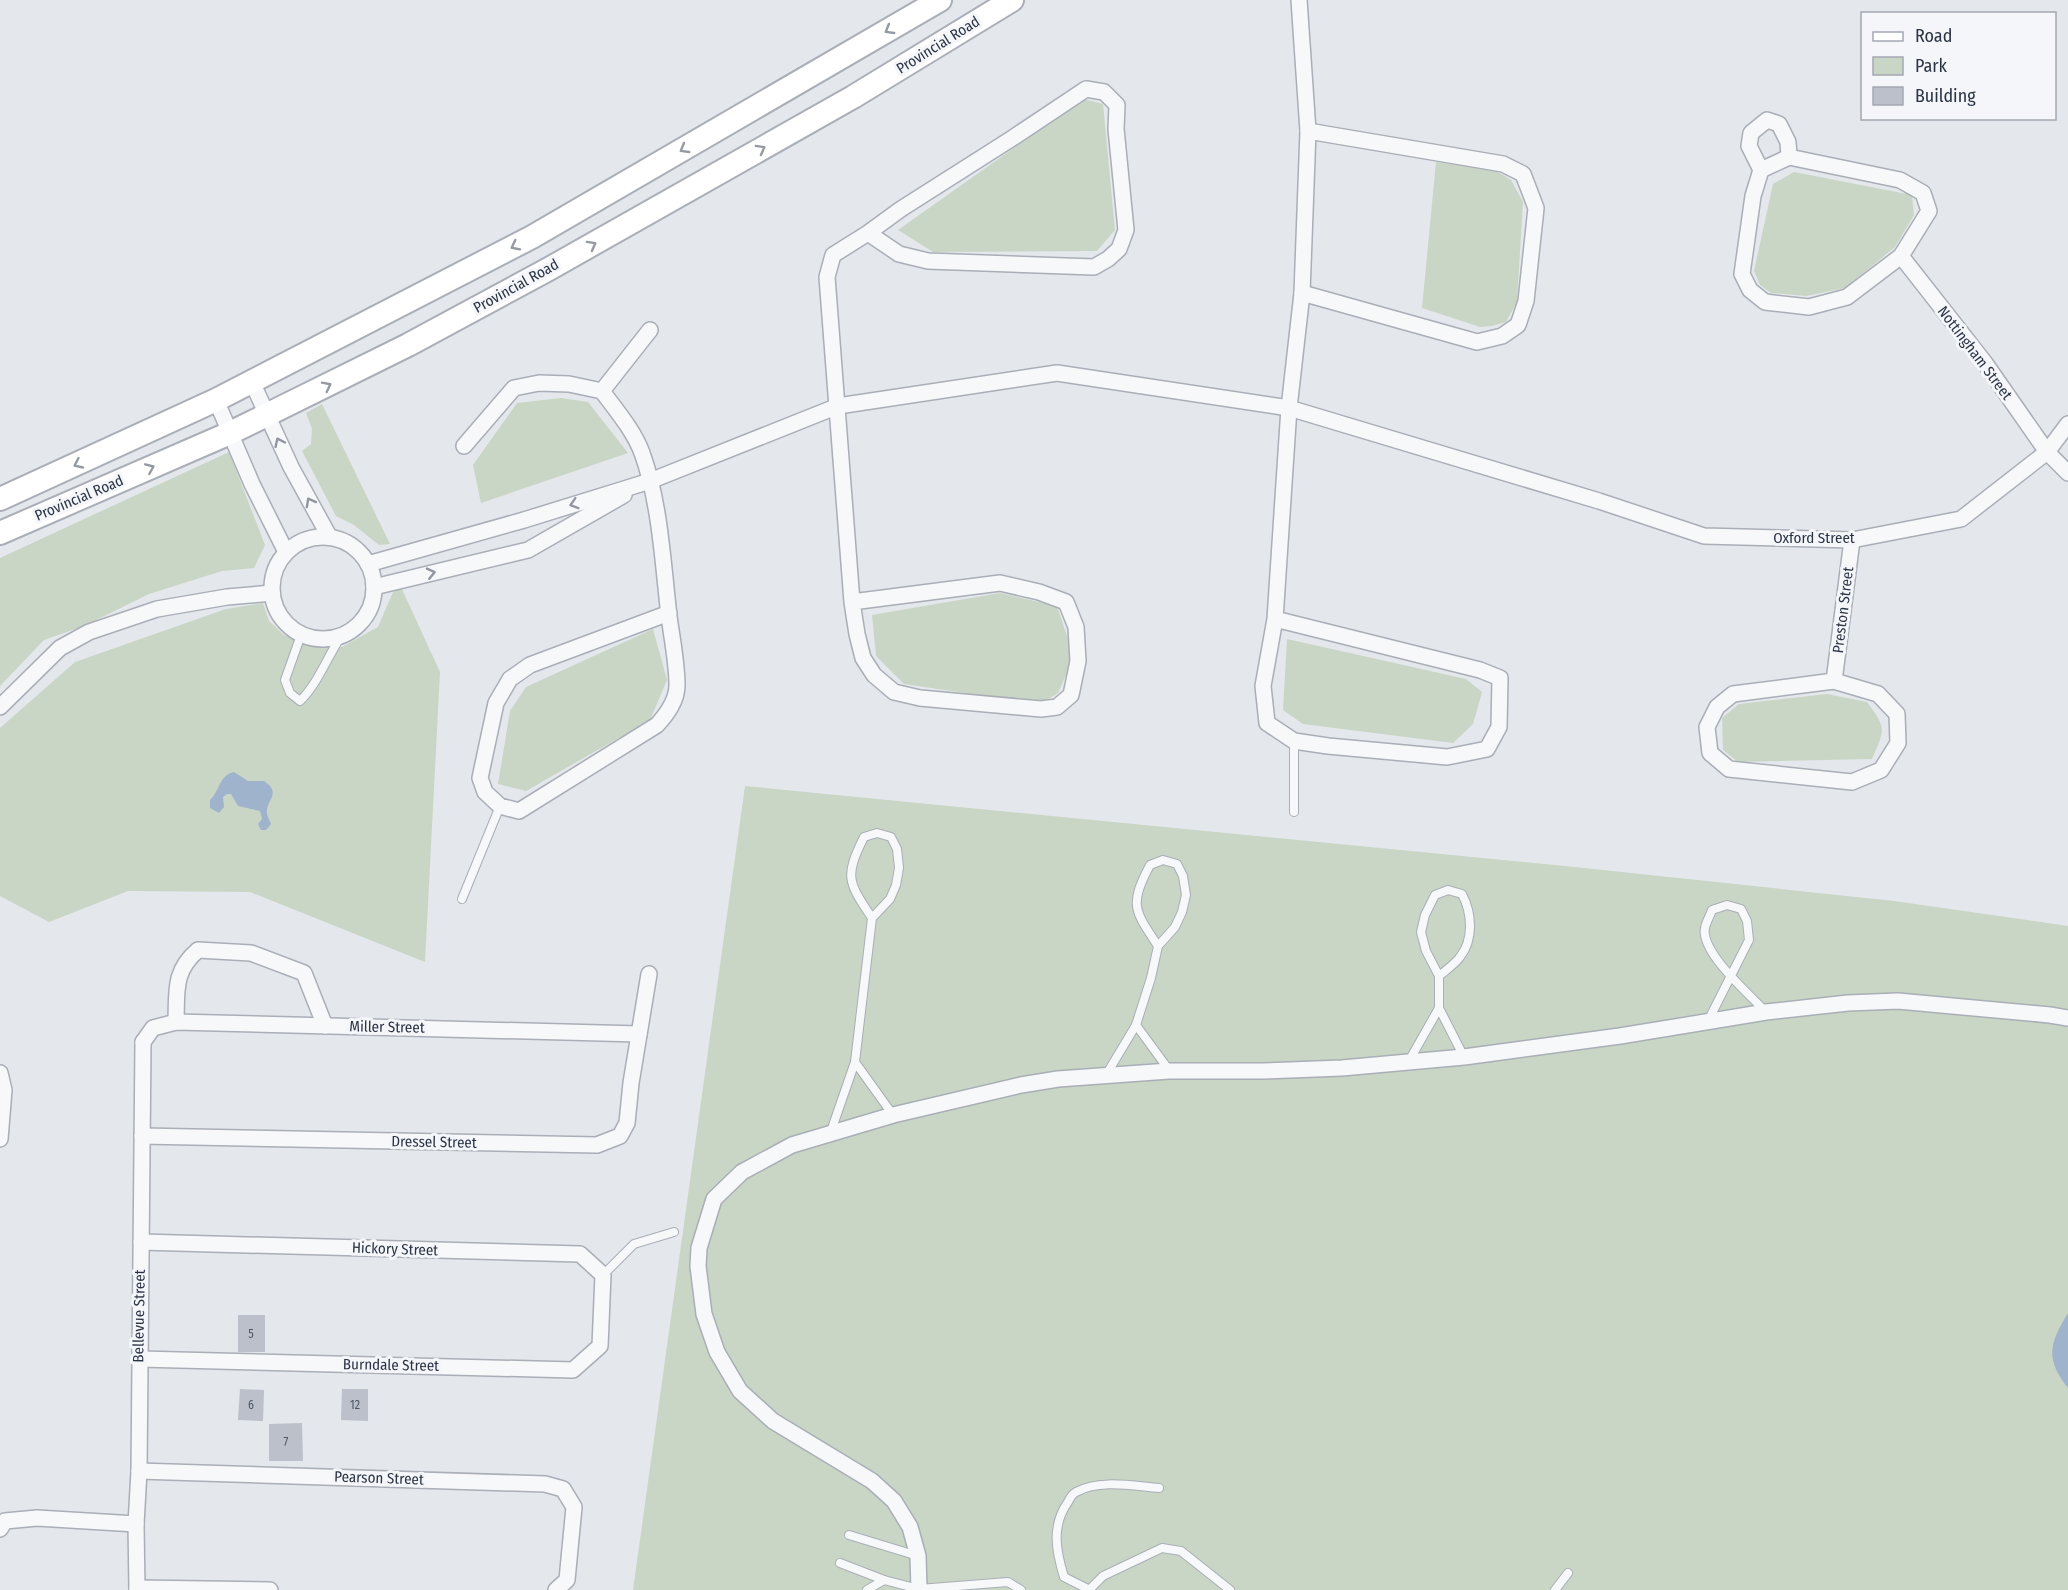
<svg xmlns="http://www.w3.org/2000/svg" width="2068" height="1590" font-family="'Fira Sans Condensed',sans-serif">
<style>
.green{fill:#c9d6c5}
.water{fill:#9fb4cc}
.building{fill:#bbc0ca}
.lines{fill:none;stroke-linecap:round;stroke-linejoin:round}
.lane-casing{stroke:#a9aeb7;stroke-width:10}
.street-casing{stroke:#a9aeb7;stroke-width:18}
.secondary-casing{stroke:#a9aeb7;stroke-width:26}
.lane{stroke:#f7f8fa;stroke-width:8}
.street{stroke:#f7f8fa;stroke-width:15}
.secondary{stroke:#fff;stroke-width:22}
.oneway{stroke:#959aa2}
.oneway2{stroke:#9196a0}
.labels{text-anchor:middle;stroke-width:6;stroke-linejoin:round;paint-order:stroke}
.number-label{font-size:12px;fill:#4f5766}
.street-label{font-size:15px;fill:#2b3445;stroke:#f4f6f9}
</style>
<rect width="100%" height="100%" fill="#e4e7ec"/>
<!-- green -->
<g class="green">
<polygon points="1083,99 1103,104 1115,230 1097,251 933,252 898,230"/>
<polygon points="1436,162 1495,170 1511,180 1523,202 1517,302 1506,322 1492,326 1480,327 1422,308"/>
<polygon points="1794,172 1912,195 1914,215 1895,247 1845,288 1806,296 1771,293 1760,285 1754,271 1773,184"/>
<polygon points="561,398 588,402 628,453 481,503 473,465 517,403"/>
<polygon points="322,404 390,544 379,545 354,525 336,516 302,451 311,444 312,429 306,413"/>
<polygon points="229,452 265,545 254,568 222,571 149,594 84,626 44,640 0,686 0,558"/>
<polygon points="401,587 440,672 425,962 250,892 128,891 49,922 0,896 0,728 75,662 226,609 263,603 269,621 284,635 310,644 342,647 378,627 393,592"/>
<polygon points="1000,593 1057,606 1074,657 1058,693 1040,704 904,684 876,656 872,615"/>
<polygon points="653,629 667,680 650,720 526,791 498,784 510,711 526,687"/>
<polygon points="1287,639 1466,679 1482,692 1473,724 1453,743 1303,724 1283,710"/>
<path d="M1827 694 1867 702C1887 729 1885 729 1872 759L1738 762 1723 750 1722 718 1739 704Z"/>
<polygon points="745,786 1565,866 1894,901 2068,926 2068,1590 633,1590"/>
</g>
<!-- water -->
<g class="water">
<path d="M234 772 248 781H264C283 794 265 800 267 814 268 818 270 821 271 824L266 830H261L258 824 262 819 260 811 238 806 231 794H227L223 797 224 807 219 813 210 808V800C220 791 219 775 234 772Z"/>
<path d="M2068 1313V1388C2045 1359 2049 1344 2068 1313Z"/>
</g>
<!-- building -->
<g class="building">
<rect x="238" y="1315" width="27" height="37"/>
<polygon points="240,1389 264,1390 263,1421 238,1420"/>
<polygon points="342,1389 368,1389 368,1421 341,1420"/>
<polygon points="302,1423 303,1461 269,1461 269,1424"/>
</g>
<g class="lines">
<!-- lane casing -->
<g class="lane-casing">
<g id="lane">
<path d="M301 635 285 680 290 693 300 701C318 683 327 658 341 636"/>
<polyline points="1294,812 1294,741"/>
<polyline points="462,899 500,806"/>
<polyline points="1439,1008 1464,1057"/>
<path d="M1708 1021 1749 940 1747 921 1741 909 1727 905 1712 910C1710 916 1706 922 1705 928 1700 952 1750 995 1766 1012"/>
<polyline points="1136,1025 1169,1070"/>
<path d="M1409 1061 1439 1008V976L1426 951 1421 932 1425 915 1435 895 1448 890 1462 894C1472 913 1474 939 1460 957 1455 964 1446 970 1439 976"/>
<path d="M855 1062 872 918 890 899 896 885 899 868 897 849 891 837 877 833 864 837C844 877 848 882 872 918"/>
<path d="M1106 1075 1136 1025 1151 978 1158 946 1175 927 1182 912 1186 895 1183 876 1177 864 1163 860 1150 865C1129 905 1134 910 1158 946"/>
<polyline points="830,1134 855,1062 893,1115"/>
<polyline points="603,1275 634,1244 674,1232"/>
<polyline points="849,1535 918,1556"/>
<polyline points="840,1563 884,1580"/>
<polyline points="867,1590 884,1580 919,1589 1008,1582 1021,1590"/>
<polyline points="1089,1590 1103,1576 1162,1548 1181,1551 1230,1590"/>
<path d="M1090 1590 1064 1577C1056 1551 1051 1526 1068 1502 1070 1498 1072 1494 1076 1492 1100 1479 1133 1486 1159 1488"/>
<polyline points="1555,1590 1568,1573"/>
</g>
</g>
<!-- street casing -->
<g class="street-casing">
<g id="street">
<polygon points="1789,157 1900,180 1923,193 1929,211 1901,256 1847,297 1809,307 1765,302 1750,290 1742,274 1753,196 1761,170"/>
<polyline points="1761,170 1749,146 1751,133 1767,120 1779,124 1788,142 1789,157"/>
<polyline points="1901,256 1985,363 2047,452 2068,473"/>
<polyline points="1302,293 1477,342 1502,336 1518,325 1526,301 1536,208 1523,174 1503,164 1308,131"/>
<polyline points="252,382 291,467 329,536"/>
<polyline points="602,391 650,330"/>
<polyline points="216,400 252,484 286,552"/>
<path d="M464 446 514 388 539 383 569 384 602 391C616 410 634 431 642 453 660 502 663 564 669 616 672 639 677 663 677 685 677 701 667 714 657 725L519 811 500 806 485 792 480 778 496 703 510 679 530 665 669 613"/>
<circle cx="323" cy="588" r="51"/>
<polyline points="368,564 524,520 650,481 838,406 1057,373 1289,408 1599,501 1704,536 1852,540 1961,519 2047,452 2068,424"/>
<polyline points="374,587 528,550 624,495"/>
<polyline points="852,602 1000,583 1039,592 1066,602 1076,627 1078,661 1071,695 1057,707 1041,709 920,698 894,692 874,675 863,658 857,634 852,602 827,277 833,255 868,233 901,209 1011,139 1086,89 1104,92 1117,105 1116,129 1126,230 1119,249 1108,259 1094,267 928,261 899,254 868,233"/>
<polyline points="1275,619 1480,670 1500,678 1499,727 1487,749 1447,757 1328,746 1294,741 1267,723 1263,686 1275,619 1289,408 1302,293 1308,131 1299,0"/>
<polygon points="1834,681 1878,694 1897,714 1898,743 1881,770 1852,782 1729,769 1710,753 1707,727 1717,707 1733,694"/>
<polyline points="1834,681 1852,540"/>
<polyline points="0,707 60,648 89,632 157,609 227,597 272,593"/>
<path d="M176 1022C177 992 173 971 198 950L251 953 304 973 325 1026"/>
<polyline points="143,1042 153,1028 176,1022 639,1034"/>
<polyline points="0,1073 4,1090 0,1139"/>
<polyline points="142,1136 597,1145 620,1136 627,1123 631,1083 649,974"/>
<polyline points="140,1359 573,1370 600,1346 603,1275 580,1254 141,1242"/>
<polyline points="139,1471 545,1484 563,1489 574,1507 567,1580 556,1590"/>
<polyline points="0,1529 5,1521 37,1518 136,1524"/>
<polyline points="137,1588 270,1590"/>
<polyline points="919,1589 918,1556 910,1527 894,1501 872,1481 773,1421 740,1391 717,1352 704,1314 698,1266 699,1248 714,1199 742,1172 792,1145 893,1115 1021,1085 1058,1079 1169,1071 1263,1071 1342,1068 1464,1057 1620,1036 1766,1012 1848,1003 1898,1001 2050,1015 2068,1018"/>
<polyline points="137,1590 136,1524 139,1471 143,1042"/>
</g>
</g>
<!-- secondary casing -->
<g class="secondary-casing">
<g id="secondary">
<polyline points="0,499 216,400 532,237 940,0"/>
<polyline points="0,533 230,433 408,345 547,270 853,97 1012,0"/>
</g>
</g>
<!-- lane -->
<use href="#lane" class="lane"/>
<!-- street -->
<use href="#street" class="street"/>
<!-- secondary -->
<use href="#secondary" class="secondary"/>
</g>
<!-- one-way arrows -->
<defs><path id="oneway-chevron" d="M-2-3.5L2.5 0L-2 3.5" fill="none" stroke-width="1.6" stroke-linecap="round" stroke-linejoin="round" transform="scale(1.5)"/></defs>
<g class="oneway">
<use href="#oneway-chevron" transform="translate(889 30) rotate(149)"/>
<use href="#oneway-chevron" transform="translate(684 149) rotate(150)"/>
<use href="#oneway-chevron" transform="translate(761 149) rotate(-29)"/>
<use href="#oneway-chevron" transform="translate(592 245) rotate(-29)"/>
<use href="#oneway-chevron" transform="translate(515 246) rotate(153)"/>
<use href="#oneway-chevron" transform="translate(327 386) rotate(-27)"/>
<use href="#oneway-chevron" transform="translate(78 464) rotate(155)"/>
<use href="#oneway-chevron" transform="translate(150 468) rotate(-23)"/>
</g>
<g class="oneway2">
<use href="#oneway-chevron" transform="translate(279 442) rotate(-115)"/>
<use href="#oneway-chevron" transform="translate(310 502) rotate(-119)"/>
<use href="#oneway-chevron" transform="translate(574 504) rotate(163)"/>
<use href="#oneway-chevron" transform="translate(431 573) rotate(-13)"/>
</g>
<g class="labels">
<!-- number labels -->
<g class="number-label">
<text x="251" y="1338">5</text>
<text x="251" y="1409">6</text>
<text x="355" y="1409">12</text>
<text x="286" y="1446">7</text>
</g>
<!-- street labels -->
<g class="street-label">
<text transform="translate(938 45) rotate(-32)" y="5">Provincial Road</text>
<text transform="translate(516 286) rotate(-29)" y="5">Provincial Road</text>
<text transform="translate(1975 353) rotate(53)" y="5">Nottingham Street</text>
<text transform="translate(79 498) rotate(-23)" y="5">Provincial Road</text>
<text x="1814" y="543">Oxford Street</text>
<text transform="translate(1843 610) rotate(-83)" y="5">Preston Street</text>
<text transform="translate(387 1027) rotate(1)" y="5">Miller Street</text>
<text transform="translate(434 1142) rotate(1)" y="5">Dressel Street</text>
<text transform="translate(395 1249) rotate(2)" y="5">Hickory Street</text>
<text transform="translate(139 1316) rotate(-89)" y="5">Bellevue Street</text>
<text transform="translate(391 1365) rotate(1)" y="5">Burndale Street</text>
<text transform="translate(379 1478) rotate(2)" y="5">Pearson Street</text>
</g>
</g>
<!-- legend -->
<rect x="1861" y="12" width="195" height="108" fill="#f4f6f9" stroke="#a4a8b1" stroke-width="1.5"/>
<rect x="1873" y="32" width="30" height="9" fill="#ffffff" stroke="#a4a8b1" stroke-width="1.5"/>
<text x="1915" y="42" font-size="18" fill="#2b3445">Road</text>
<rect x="1873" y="57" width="30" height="18" fill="#c9d6c5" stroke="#a4a8b1" stroke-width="1.5"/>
<text x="1915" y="72" font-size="18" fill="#2b3445">Park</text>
<rect x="1873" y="87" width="30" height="18" fill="#bbc0ca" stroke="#a4a8b1" stroke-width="1.5"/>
<text x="1915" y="102" font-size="18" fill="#2b3445">Building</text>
</svg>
